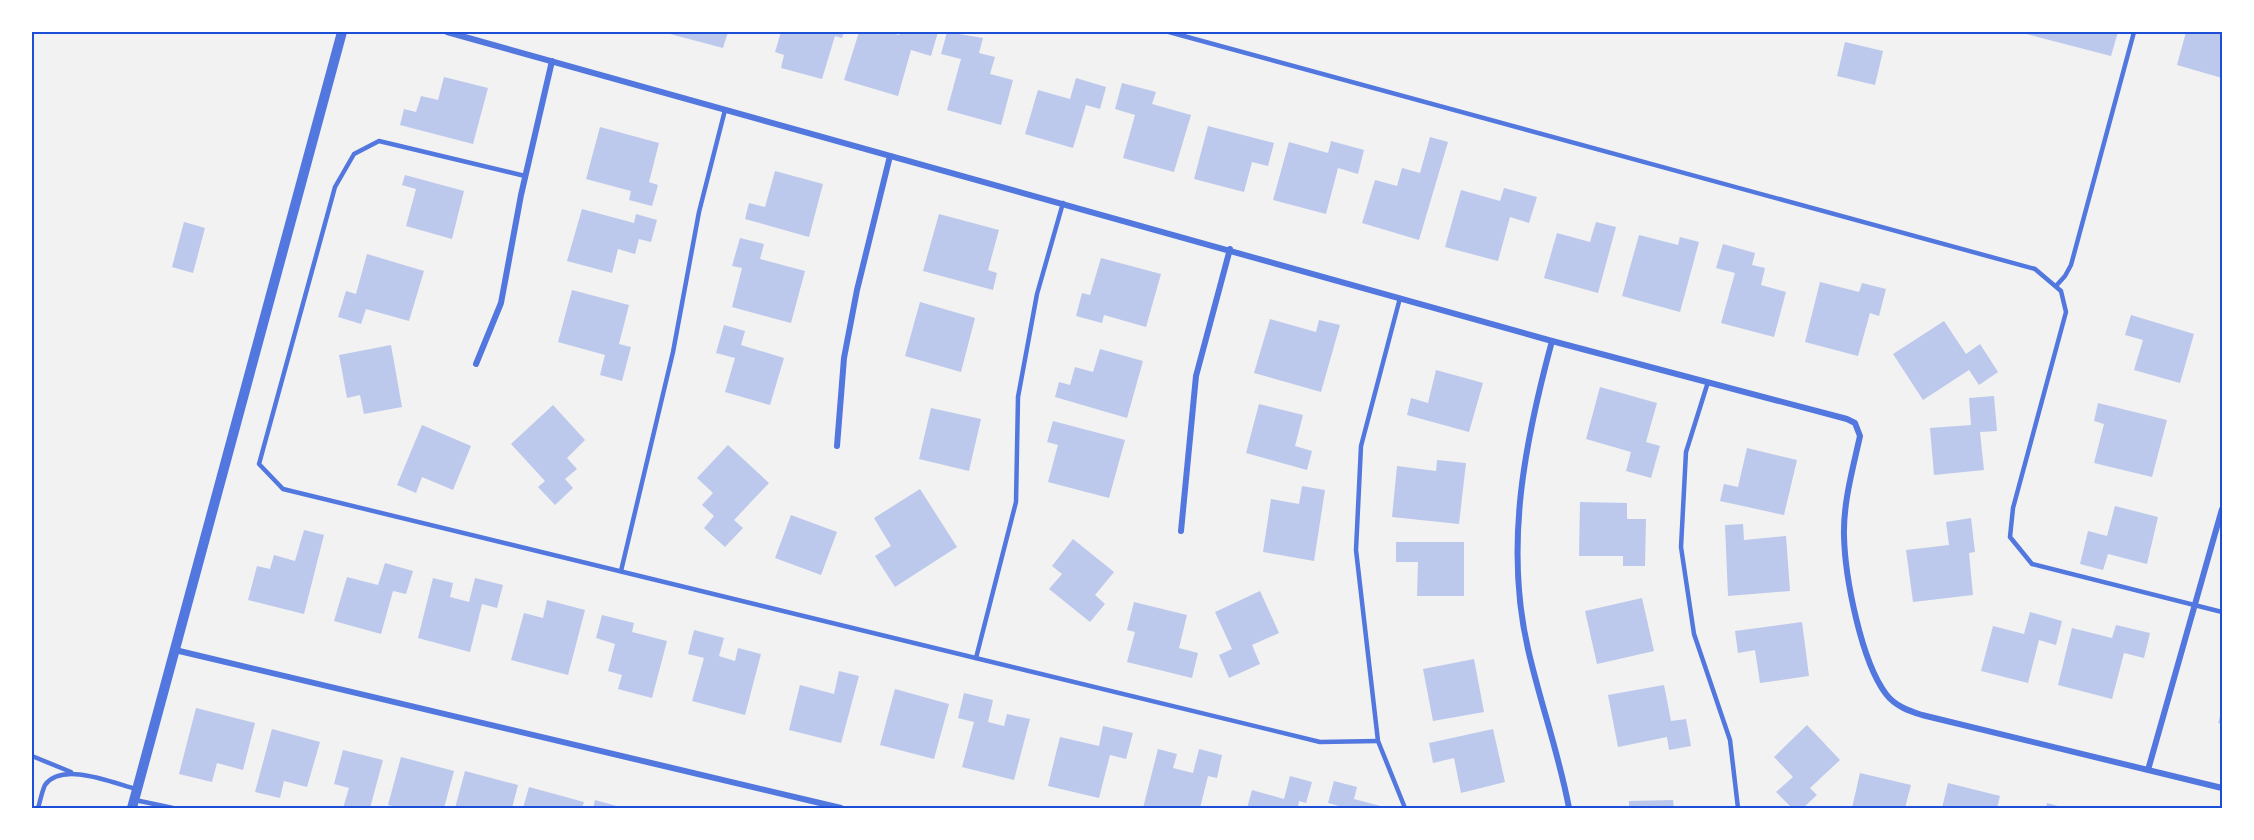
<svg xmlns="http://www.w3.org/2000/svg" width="2254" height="840" font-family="'Nunito Sans',sans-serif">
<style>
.building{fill:#bdc9ec}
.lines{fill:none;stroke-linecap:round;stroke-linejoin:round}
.service{stroke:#5277de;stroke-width:4.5}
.minor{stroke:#5277de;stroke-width:6}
.tertiary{stroke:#5277de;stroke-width:10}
.neatline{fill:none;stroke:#1d4ed8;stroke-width:2}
</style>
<rect width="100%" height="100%" fill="#f2f2f2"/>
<!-- building -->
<g class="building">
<polygon points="671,32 728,32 723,48 670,34"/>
<polygon points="781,32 844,32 842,38 835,36 822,79 781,68 784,55 775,52"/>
<polygon points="859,32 888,32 899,35 900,32 938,32 931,56 911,50 898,96 844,80"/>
<polygon points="947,32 983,38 979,53 995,57 990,74 1013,80 1001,125 947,110 961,59 941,54"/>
<polygon points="2019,32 2118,32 2111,56"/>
<polygon points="2186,32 2222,32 2222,78 2177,65"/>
<polygon points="1845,42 1883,51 1875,85 1837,76"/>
<polygon points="444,77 488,88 473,144 400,125 404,109 416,112 421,96 438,100"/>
<polygon points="1076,78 1106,87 1100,109 1086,105 1073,148 1025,134 1038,90 1070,99"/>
<polygon points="1122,83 1156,92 1152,104 1191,115 1174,172 1123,158 1135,115 1115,109"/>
<polygon points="1208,126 1274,143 1268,166 1252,162 1244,192 1194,179"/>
<polygon points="600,127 659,143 649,182 658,185 652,206 629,200 631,191 586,179"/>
<polygon points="1430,137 1448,142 1419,240 1362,223 1375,180 1397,186 1402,168 1420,173"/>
<polygon points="1331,141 1364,150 1358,174 1338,168 1326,214 1273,200 1289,142 1328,153"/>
<polygon points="775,171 823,184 809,237 745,219 749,203 765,207"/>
<polygon points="405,175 464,191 452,239 406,226 416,189 402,185"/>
<polygon points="1504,188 1537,197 1529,223 1510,217 1498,261 1445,247 1461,190 1500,201"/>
<polygon points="582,209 634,223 636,214 657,220 651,242 639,239 635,254 618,249 612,273 567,261"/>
<polygon points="939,214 999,230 988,270 997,273 993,290 923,271"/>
<polygon points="184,222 205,228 193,273 172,267"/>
<polygon points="1596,222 1616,227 1598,293 1544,278 1557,233 1590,242"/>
<polygon points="1639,235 1678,245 1680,237 1699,242 1680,312 1622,296"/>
<polygon points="740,238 764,244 760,259 805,271 791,323 732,307 742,268 732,266"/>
<polygon points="1723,244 1755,253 1752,265 1765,268 1761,285 1786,292 1774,337 1721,323 1735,273 1716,268"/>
<polygon points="367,254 424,271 409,321 366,309 361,324 338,317 346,291 356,294"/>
<polygon points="1101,258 1161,274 1146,327 1104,315 1102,323 1076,316 1082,293 1090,295"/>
<polygon points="1820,282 1859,292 1862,283 1886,289 1879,316 1870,313 1858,356 1805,342"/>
<polygon points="572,290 629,305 619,344 631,347 622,381 600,375 605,355 558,342"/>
<polygon points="920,302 975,318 961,372 905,356"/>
<polygon points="2131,315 2194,334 2180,383 2134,370 2143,340 2125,335"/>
<polygon points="1270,319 1316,332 1319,320 1340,325 1321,392 1254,373"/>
<polygon points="1944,321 1966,354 1980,344 1998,372 1979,385 1969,370 1923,400 1893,354"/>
<polygon points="724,325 745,331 741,345 784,358 770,405 725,392 735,358 716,353"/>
<polygon points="391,345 402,407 364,414 360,395 347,398 339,355"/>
<polygon points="1100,349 1143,361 1127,418 1055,397 1059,382 1070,385 1075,367 1093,372"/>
<polygon points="1436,370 1483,383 1469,432 1407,415 1411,398 1428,403"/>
<polygon points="1600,387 1657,403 1646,442 1660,446 1651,478 1626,471 1631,452 1586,439"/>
<polygon points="1994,396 1997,431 1980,432 1984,470 1934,475 1930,428 1971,425 1969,398"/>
<polygon points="2098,403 2167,420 2152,477 2094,463 2104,424 2094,421"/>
<polygon points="1259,404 1303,415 1295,446 1312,451 1307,470 1246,453"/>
<polygon points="553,405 585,440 567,458 577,469 565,479 573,488 555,505 538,487 545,481 511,444"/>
<polygon points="931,408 981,419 969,471 919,459"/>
<polygon points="1053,421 1125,440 1109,498 1048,482 1058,445 1047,442"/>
<polygon points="422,425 471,446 453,490 422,477 416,493 397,485"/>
<polygon points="728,445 769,483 734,520 743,528 725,547 704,528 714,516 702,505 713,493 697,478"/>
<polygon points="1747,448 1797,460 1784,515 1720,501 1724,484 1738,487"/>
<polygon points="1437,460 1466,463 1459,524 1392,517 1397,466 1436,471"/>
<polygon points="1302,486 1325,490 1314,561 1263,552 1271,499 1299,504"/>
<polygon points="920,489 957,547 895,587 875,556 891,546 874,518"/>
<polygon points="1580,502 1627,503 1627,519 1646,519 1645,566 1623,566 1623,556 1579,556"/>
<polygon points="2115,506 2158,517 2147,564 2108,554 2103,570 2080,564 2088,531 2107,536"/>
<polygon points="791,515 837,532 821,575 775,558"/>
<polygon points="1971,518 1975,552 1969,553 1973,595 1913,602 1906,550 1949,545 1946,522"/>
<polygon points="1743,524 1744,540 1786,536 1790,591 1728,596 1725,525"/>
<polygon points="304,530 324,535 304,614 248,600 257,566 270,569 274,555 295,561"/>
<polygon points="1073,539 1114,572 1095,595 1105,604 1090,622 1049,589 1062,574 1052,566"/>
<polygon points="1396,542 1464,542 1464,596 1417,596 1418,562 1396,562"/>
<polygon points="385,563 413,571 406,594 393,591 381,634 334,621 347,577 378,585"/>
<polygon points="433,578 453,583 450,597 469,602 475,578 503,585 497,608 482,604 470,652 418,638"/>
<polygon points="1260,591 1279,633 1252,645 1260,664 1229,678 1219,655 1232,649 1215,612"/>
<polygon points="1642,598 1654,651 1597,664 1585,611"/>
<polygon points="547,600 585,610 568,675 511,660 524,613 543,618"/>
<polygon points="1134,602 1187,615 1179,648 1198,653 1192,678 1127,662 1135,632 1127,630"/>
<polygon points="2030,612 2062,621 2056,645 2039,640 2028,683 1981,671 1993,626 2024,634"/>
<polygon points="602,615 634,623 632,632 667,641 652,698 618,689 622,675 608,671 615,644 596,638"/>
<polygon points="1802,622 1809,676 1760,683 1755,650 1738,653 1735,631"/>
<polygon points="2116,625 2150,633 2144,658 2124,653 2112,699 2058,685 2072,628 2112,638"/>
<polygon points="694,630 724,638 719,656 735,661 738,648 761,654 745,715 692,701 704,658 688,654"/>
<polygon points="1474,659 1484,712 1433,721 1423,669"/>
<polygon points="839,671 859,676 841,743 789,730 800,685 834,694"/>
<polygon points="1664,685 1671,721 1686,719 1691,746 1669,750 1667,737 1618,747 1608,695"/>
<polygon points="895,689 949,704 934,759 880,745"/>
<polygon points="964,693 993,700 988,722 1004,726 1007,714 1030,719 1014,780 962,767 974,722 958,718"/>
<polygon points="196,708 255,723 243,770 217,763 212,782 179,774"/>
<polygon points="2222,709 2222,724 2218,723"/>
<polygon points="1807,725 1840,760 1810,788 1817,795 1803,808 1792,808 1776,792 1793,777 1774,757"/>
<polygon points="1103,726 1133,733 1126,759 1110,755 1099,798 1048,786 1060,737 1099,746"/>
<polygon points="272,729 320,742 307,787 284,781 280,798 255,792"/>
<polygon points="1493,729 1505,782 1461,793 1454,758 1433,763 1429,743"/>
<polygon points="1158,749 1177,754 1173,768 1193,773 1199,749 1222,755 1217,778 1208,776 1200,808 1143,808"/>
<polygon points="343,750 383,760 370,808 343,808 349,788 334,784"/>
<polygon points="401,757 454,771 444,808 400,808 388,805"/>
<polygon points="465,771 518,785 512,808 455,808"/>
<polygon points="1860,773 1911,785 1905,808 1852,808"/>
<polygon points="1290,776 1312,782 1306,803 1299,801 1298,808 1247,808 1252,790 1284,799"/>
<polygon points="1334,781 1357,787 1354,799 1388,808 1338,808 1339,806 1328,803"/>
<polygon points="1948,783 2000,796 1997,808 1942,808"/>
<polygon points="529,787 584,802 582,808 523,808"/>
<polygon points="595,800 624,808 593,808"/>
<polygon points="1673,800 1674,808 1629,808 1629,801"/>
<polygon points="2047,803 2065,808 2046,808"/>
</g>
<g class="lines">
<!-- service -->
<g class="service">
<polyline points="1169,32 2035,269 2061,291 2066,312 2013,508 2010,537 2032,564 2222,612"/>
<polyline points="525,176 379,141 354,154 335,187 259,464 283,489 1320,742 1378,741"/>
<polyline points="2056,286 2065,276 2071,265 2134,32"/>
<polyline points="1400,298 1361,446 1356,550 1378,741 1405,808"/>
<polyline points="1708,382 1686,452 1681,547 1694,634 1730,740 1738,808"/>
<polyline points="621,571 673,352 699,212 725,110"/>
<polyline points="976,658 1016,502 1018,397 1037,294 1063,203"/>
<polyline points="32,756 71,772"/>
<polyline points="135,800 173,808"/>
<path d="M38 808C40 802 42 791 45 785 62 761 113 783 136 789"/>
</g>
<!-- minor -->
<g class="minor">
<path d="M447 32 1552 341 1847 419 1855 423 1860 436C1853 468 1843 503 1844 536 1845 577 1861 661 1886 694 1895 706 1909 711 1922 715L2222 788"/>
<path d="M1552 341C1525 441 1504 545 1528 649 1540 702 1559 754 1569 808"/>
<polyline points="476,364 501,303 521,195 552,61"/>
<polyline points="837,446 844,358 857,290 890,156"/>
<polyline points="1181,531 1196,376 1230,249"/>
<polyline points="175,650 841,808"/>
<polyline points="2148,770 2222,509"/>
</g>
<!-- tertiary -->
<polyline class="tertiary" points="132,808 342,32"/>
</g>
<!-- border -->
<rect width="2254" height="840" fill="none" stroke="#ffffff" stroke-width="66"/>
<rect x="33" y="33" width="2188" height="774" class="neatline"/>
</svg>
